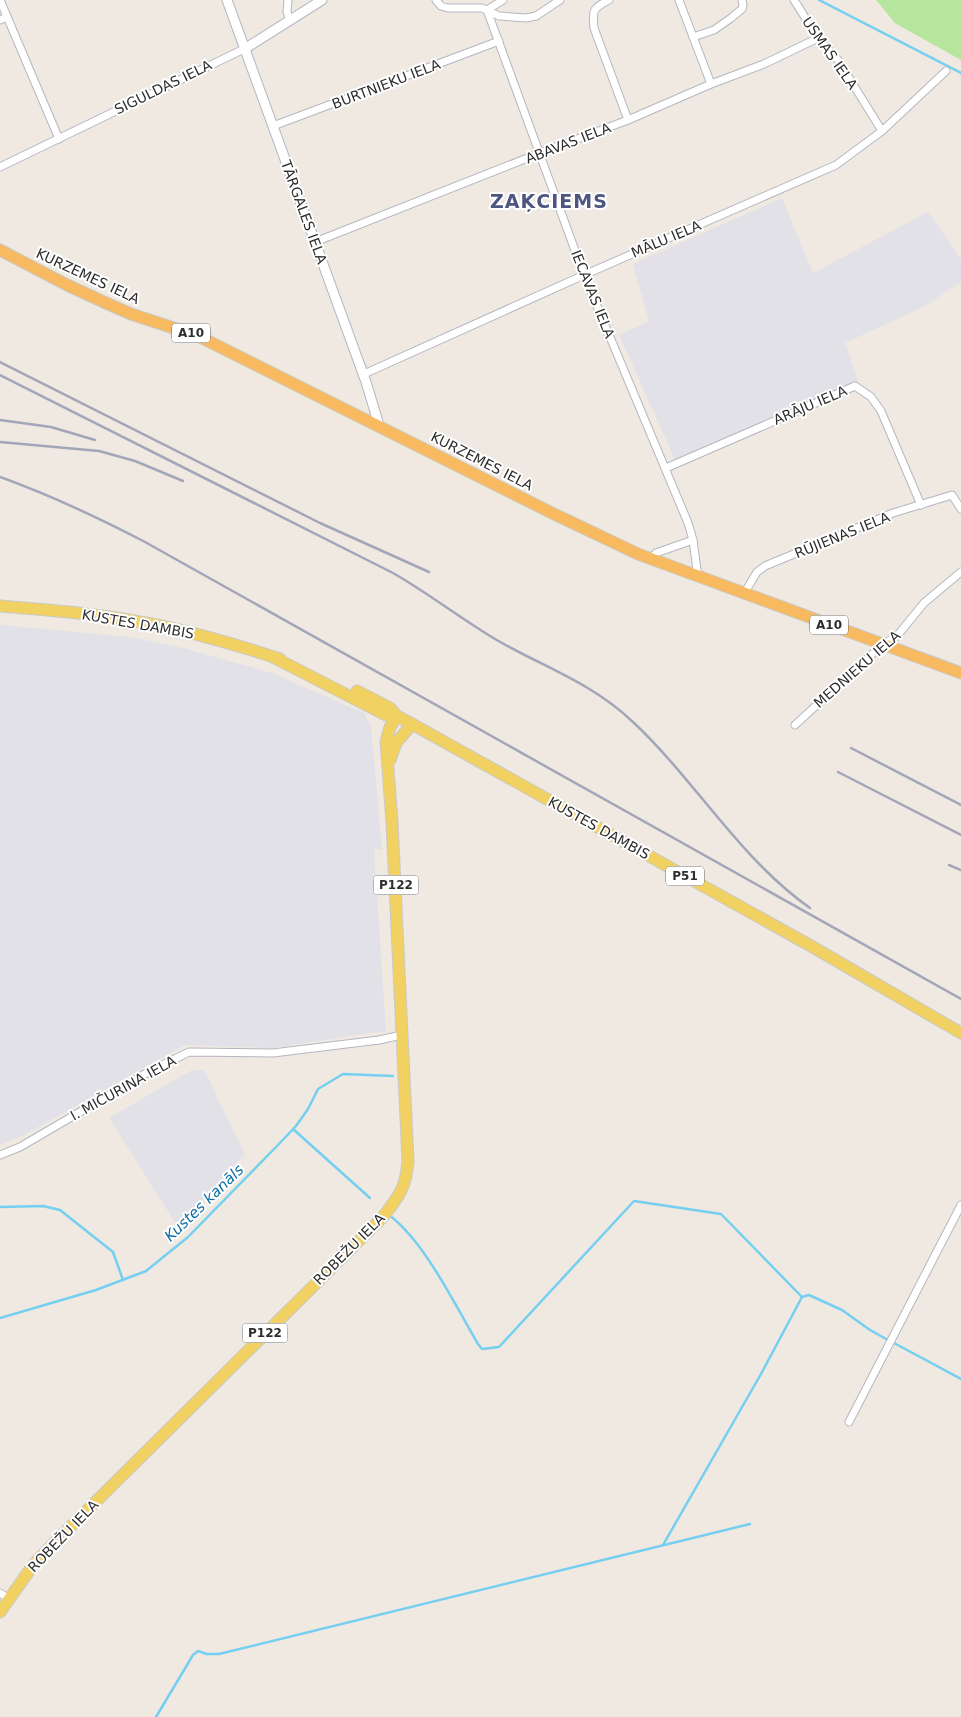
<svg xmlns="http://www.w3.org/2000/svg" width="961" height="1717" font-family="'DejaVu Sans',sans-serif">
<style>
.industrial{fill:#e3e1e8}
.green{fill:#b6e59e}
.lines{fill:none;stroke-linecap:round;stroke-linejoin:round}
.stream{stroke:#75cff0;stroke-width:2.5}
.minor-casing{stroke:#b4b7c1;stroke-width:9}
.tertiary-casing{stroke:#b4b7c1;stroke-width:11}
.primary-casing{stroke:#c9c9c9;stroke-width:13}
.trunk-casing{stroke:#c9c9c9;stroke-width:13}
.minor{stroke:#fff;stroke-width:7}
.tertiary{stroke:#fff;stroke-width:9}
.primary{stroke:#f2d163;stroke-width:11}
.trunk{stroke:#f8ba60;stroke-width:11}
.rail{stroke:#a3a6b8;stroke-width:2.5}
.labels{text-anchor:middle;stroke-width:4;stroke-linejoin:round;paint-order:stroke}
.shield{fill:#fff;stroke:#6d6d6d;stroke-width:1}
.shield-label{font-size:12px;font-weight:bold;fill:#2e2e2e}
.street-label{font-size:14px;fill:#2e2e2e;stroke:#fff}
.water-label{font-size:15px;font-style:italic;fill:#0d6fa3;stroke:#fff}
.district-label{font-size:19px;font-weight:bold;letter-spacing:1px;fill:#4d5680;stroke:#fff}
</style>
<rect width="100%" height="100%" fill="#efe9e1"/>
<!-- industrial -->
<g class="industrial">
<polygon points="782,198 813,273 928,212 961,259 961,282 925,306 845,343 858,381 675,460 619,335 649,321 633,264"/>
<polygon points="0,625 131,637 183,648 272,673 366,714 366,718 371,725 382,850 374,849 386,1032 370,1033 272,1048 185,1045 24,1135 0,1145"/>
<polygon points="192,1070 204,1070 245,1154 178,1227 109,1118"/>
</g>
<!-- green -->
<polygon class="green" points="876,0 961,0 961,60 895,23"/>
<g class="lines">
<!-- stream -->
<g class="stream">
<polyline points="819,0 961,73"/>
<polyline points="293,1129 370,1198"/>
<polyline points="0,1207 43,1206 60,1210 113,1252 123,1280"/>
<path d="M389 1215C425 1242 455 1305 478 1344L482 1349 499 1347 634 1201 721 1214 802 1297"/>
<polyline points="0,1318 96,1290 146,1271 188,1237 278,1145 296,1126 308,1109 318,1089 343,1074 393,1076"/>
<polyline points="894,1343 961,1379"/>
<polyline points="663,1545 761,1374 802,1297 809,1295 842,1310 870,1330 888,1340"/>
<polyline points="156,1717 193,1655 198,1651 207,1654 219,1654 750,1524"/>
</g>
<!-- minor casing -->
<g class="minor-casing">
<g id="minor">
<polyline points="0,0 59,139"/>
<polyline points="288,0 287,12 290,20"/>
<polyline points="436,0 441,6 448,8 482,8 499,16 526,18 536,16 560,0"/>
<polyline points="503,0 487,10 584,275 688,523 693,540 698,577"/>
<path d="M609 0C593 8 592 10 594 28L628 120"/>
<polyline points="679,0 711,84"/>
<polyline points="794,0 818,38 838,60 882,131"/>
<polyline points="0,20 7,17"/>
<polyline points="693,37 714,30 731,18 742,9 743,5 742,0"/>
<polyline points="273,126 499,41"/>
<polyline points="0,167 246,48"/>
<polyline points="315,242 540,153 628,120 711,84 764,64 818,38"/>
<polyline points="364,374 584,275 836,165 882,131 946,71"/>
<polyline points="666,468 855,386 871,397 881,411 921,505"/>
<polyline points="650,559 656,553 693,540"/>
<polyline points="745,592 757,572 765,566 893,513 952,495 961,509"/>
<polyline points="795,725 882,645 897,636 924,603 961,572"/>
<polyline points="0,1155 20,1147 150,1071 189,1052 273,1053 379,1040 402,1035"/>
<polyline points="849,1422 961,1205"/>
<polyline points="0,1593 9,1599"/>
</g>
</g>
<!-- tertiary casing -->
<g class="tertiary-casing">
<g id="tertiary">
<polyline points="227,0 366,382 379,425"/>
<polyline points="246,48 322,0"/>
</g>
</g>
<!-- primary casing -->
<g class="primary-casing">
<g id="primary">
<path d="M0 606C47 610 94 613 140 622 188 630 234 644 280 659"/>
<polyline points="273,657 386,715 397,716 412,724 811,946 961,1033"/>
<polyline points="357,691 390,708 397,716"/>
<polyline points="390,760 396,743 412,724"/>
<path d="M0 1612 34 1564 53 1544 383 1217C399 1196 406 1188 408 1161L392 822 386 742 390 727 397 716"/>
</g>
</g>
<!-- trunk casing -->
<g class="trunk-casing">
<polyline id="trunk" points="0,250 67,285 106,303 131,314 198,336 552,513 638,554 961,673"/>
</g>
<!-- minor -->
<use href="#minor" class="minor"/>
<!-- tertiary -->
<use href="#tertiary" class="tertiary"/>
<!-- primary -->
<use href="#primary" class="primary"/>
<!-- trunk -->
<use href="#trunk" class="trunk"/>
<!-- rail -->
<g class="rail">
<polyline points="0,362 320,523 429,572"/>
<path d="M0 375 393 573C428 593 460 618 495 639 543 667 591 682 633 722 695 780 740 859 810 908"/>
<polyline points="0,420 51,427 95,440"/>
<polyline points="0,442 99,451 135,461 183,481"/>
<path d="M0 477C50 495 97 517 145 542L961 999"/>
<polyline points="851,748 961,805"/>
<polyline points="838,772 961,835"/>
<polyline points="949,865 961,870"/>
</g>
</g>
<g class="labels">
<!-- shield labels -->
<g class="shield">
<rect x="172" y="323.5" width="38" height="19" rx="4"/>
<rect x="810" y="615.5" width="38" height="19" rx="4"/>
<rect x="666" y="866.5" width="38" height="19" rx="4"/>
<rect x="373.5" y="875.5" width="45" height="19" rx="4"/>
<rect x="242.5" y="1323.5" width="45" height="19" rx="4"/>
</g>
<g class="shield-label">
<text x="191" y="337">A10</text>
<text x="829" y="629">A10</text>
<text x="685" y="880">P51</text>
<text x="396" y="889">P122</text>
<text x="265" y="1337">P122</text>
</g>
<!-- street labels -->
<g class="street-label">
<text transform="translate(830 53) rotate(55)" y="5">USMAS IELA</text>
<text transform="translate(386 84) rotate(-21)" y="5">BURTNIEKU IELA</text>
<text transform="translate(163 87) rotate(-26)" y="5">SIGULDAS IELA</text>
<text transform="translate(568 143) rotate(-21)" y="5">ABAVAS IELA</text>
<text transform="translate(304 212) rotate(70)" y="5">TĀRGALES IELA</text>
<text transform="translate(666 239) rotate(-23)" y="5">MĀLU IELA</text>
<text transform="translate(88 276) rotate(25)" y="5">KURZEMES IELA</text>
<text transform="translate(593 294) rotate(68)" y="5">IECAVAS IELA</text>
<text transform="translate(810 405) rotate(-23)" y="5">ARĀJU IELA</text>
<text transform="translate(482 461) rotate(27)" y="5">KURZEMES IELA</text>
<text transform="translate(842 535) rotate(-22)" y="5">RŪJIENAS IELA</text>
<text transform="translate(138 624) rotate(10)" y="5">KUSTES DAMBIS</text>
<text transform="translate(857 669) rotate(-41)" y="5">MEDNIEKU IELA</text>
<text transform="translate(599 828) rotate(29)" y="5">KUSTES DAMBIS</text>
<text transform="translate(123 1088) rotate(-29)" y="5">I. MIČURINA IELA</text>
<text transform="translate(349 1249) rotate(-45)" y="5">ROBEŽU IELA</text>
<text transform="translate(63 1536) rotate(-46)" y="5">ROBEŽU IELA</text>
</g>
<!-- water labels -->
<g class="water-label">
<text transform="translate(204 1203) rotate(-44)" y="5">Kustes kanāls</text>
</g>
<!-- district labels -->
<g class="district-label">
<text x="549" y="208">ZAĶCIEMS</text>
</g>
</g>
</svg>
